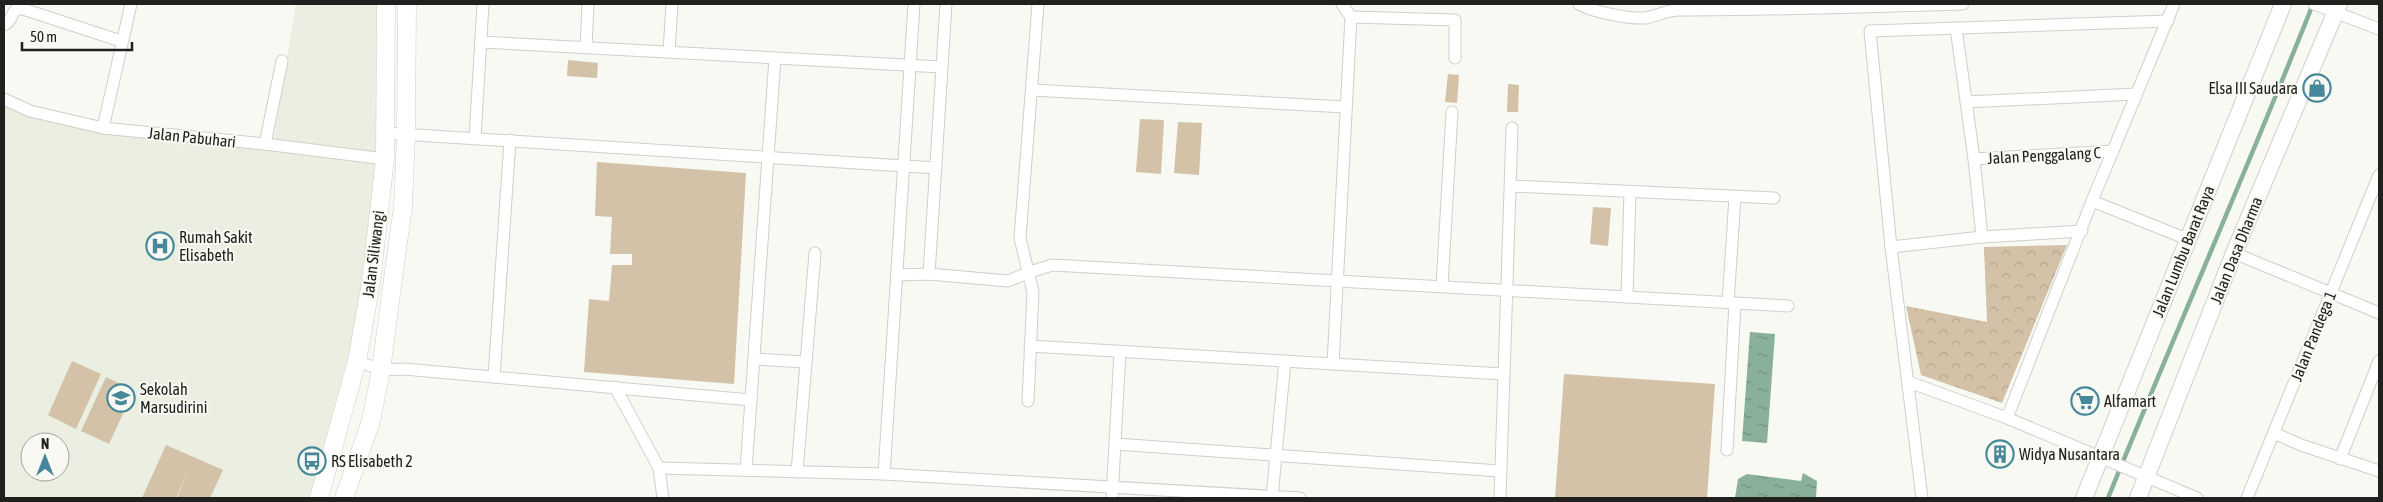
<svg xmlns="http://www.w3.org/2000/svg" width="2383" height="502" font-family="'Asap Condensed',sans-serif">
<style>
.built{fill:#ebefe1;fill-rule:evenodd}
.grass{fill:#d3c2a7}
.park{fill:url(#park-crowns)}
.water{fill:url(#water-ripples)}
.lines{fill:none;stroke-linecap:round;stroke-linejoin:round}
.stream{stroke:#89b19a;stroke-width:4.5}
.street-casing{stroke:#ced0c9;stroke-width:13}
.secondary-casing{stroke:#ced0c9;stroke-width:18}
.primary-casing{stroke:#ced0c9;stroke-width:19}
.street{stroke:#fff;stroke-width:11}
.secondary{stroke:#fff;stroke-width:16}
.primary{stroke:#fff;stroke-width:18}
.labels{text-anchor:middle;stroke-width:4;stroke-linejoin:round;paint-order:stroke}
.poi-label{font-size:16px;fill:#20211e;stroke:#f7f9f2;text-anchor:start}
.street-label{font-size:16px;fill:#20211e;stroke:#f7f9f2}
</style>
<defs>
<pattern id="park-crowns" width="20" height="18" patternUnits="userSpaceOnUse" patternTransform="scale(1.25)"><rect width="20" height="18" fill="#d3c2a7"/><path d="M2 6a3 3 0 1 1 6 0M12 15a3 3 0 1 1 6 0" fill="none" stroke="#b5a68f"/></pattern>
<pattern id="water-ripples" width="26" height="14" patternUnits="userSpaceOnUse" patternTransform="scale(1.25)"><rect width="26" height="14" fill="#89b19a"/><path d="M2 4q2-2 4 0t4 0M15 11q2-2 4 0t4 0" fill="none" stroke="#70907d"/></pattern>
</defs>
<rect width="100%" height="100%" fill="#f7f9f2"/>
<!-- built -->
<path class="built" d="M296 4H386L371 282 317 498H4V99L99 125 272 150ZM30 442H60V472H30Z"/>
<!-- grass -->
<g class="grass">
<polygon points="568,60 598,63 597,78 567,76"/>
<polygon points="1448,74 1459,75 1457,103 1445,102"/>
<polygon points="1508,84 1519,85 1518,112 1507,112"/>
<polygon points="1140,119 1164,120 1161,174 1136,172"/>
<polygon points="1178,122 1202,123 1199,175 1174,173"/>
<polygon points="597,162 746,173 734,384 584,372 589,299 609,301 612,265 632,265 632,254 610,254 612,217 595,216"/>
<polygon points="1593,207 1611,208 1608,246 1590,244"/>
<polygon points="72,361 101,374 76,429 48,415"/>
<polygon points="1564,374 1715,384 1707,498 1555,498"/>
<polygon points="106,377 134,390 109,444 81,431"/>
<polygon points="166,445 223,470 210,498 177,498 189,470 176,498 142,498"/>
</g>
<!-- park -->
<polygon class="park" points="2067,245 2002,403 1921,375 1906,306 1987,322 1984,247"/>
<!-- water -->
<g class="water">
<polygon points="1750,332 1775,334 1767,443 1742,441"/>
<polygon points="1803,473 1817,481 1816,498 1735,498 1738,479 1747,474 1801,481"/>
</g>
<g class="lines">
<!-- stream -->
<path class="stream" d="M2108 498C2175 333 2247 170 2313 4"/>
<!-- street casing -->
<g class="street-casing">
<g id="street">
<path d="M1579 4C1593 12 1629 19 1645 18 1657 16 1667 10 1679 10 1773 10 1868 7 1963 4"/>
<polyline points="2314,4 2379,29"/>
<polyline points="1351,17 1455,20 1455,58"/>
<path d="M4 25C12 22 11 13 17 8L23 9 121 41"/>
<polyline points="1956,28 1974,159 1982,237"/>
<polyline points="481,42 942,67"/>
<polyline points="586,47 588,4"/>
<polyline points="669,52 672,4"/>
<polyline points="1032,90 1346,107"/>
<polyline points="4,99 30,111 103,128 265,144 385,159"/>
<polyline points="1966,102 2136,94"/>
<polyline points="103,128 131,4"/>
<polyline points="385,133 936,168"/>
<polyline points="475,138 483,4"/>
<polyline points="265,144 282,61"/>
<polyline points="1974,159 2113,151"/>
<polyline points="1511,186 1774,198"/>
<polyline points="2092,201 2187,239"/>
<polyline points="1891,247 1982,237 2082,231"/>
<polyline points="2234,253 2379,313"/>
<polyline points="929,274 946,4"/>
<polyline points="897,275 929,274 1008,281 1030,272 1052,265 1788,306"/>
<polyline points="1442,286 1452,112"/>
<polyline points="1627,297 1630,192"/>
<polyline points="1728,303 1735,197"/>
<polyline points="1030,346 1503,374"/>
<polyline points="754,359 806,362"/>
<polyline points="357,361 381,370 404,369 751,400"/>
<polyline points="1333,364 1351,17 1342,4"/>
<polyline points="494,377 510,140"/>
<polyline points="1909,382 2007,418 2197,498"/>
<polyline points="615,387 659,468 663,498"/>
<polyline points="1028,401 1033,292 1020,238 1038,4"/>
<polyline points="2007,418 2092,201 2174,4"/>
<polyline points="2274,433 2301,445 2379,471"/>
<polyline points="1115,444 1500,471"/>
<polyline points="1727,450 1735,303"/>
<polyline points="2340,459 2379,361"/>
<polyline points="659,468 884,474 1300,498"/>
<polyline points="746,470 775,58"/>
<polyline points="797,472 815,253"/>
<polyline points="884,474 914,4"/>
<polyline points="1272,497 1285,361"/>
<polyline points="1112,498 1120,352"/>
<polyline points="1500,498 1512,128"/>
<polyline points="1922,498 1891,247 1870,31 2168,21"/>
<polyline points="2247,498 2379,175"/>
</g>
</g>
<!-- secondary casing -->
<g class="secondary-casing">
<g id="secondary">
<polyline points="2084,498 2283,4"/>
<polyline points="2138,498 2234,253 2339,4"/>
</g>
</g>
<!-- primary casing -->
<g class="primary-casing">
<g id="primary">
<polyline points="319,498 357,361 371,282 385,159 386,4"/>
<polyline points="344,498 371,421 381,370 397,249 403,207 406,135 407,4"/>
</g>
</g>
<!-- street -->
<use href="#street" class="street"/>
<!-- secondary -->
<use href="#secondary" class="secondary"/>
<!-- primary -->
<use href="#primary" class="primary"/>
</g>
<!-- icons -->
<defs>
<g id="shop-ring" transform="scale(1.4375)"><circle r="9.5" fill="#f7f9f2" stroke="#47879a" stroke-width="1.5"/><path d="M-5-2.5h2.3a2.7 3.5 0 0 1 5.4 0H5L5.5 6h-11ZM-1.5-2.5h3a1.5 2.3 0 0 0-3 0Z" fill="#47879a"/></g>
<g id="hospital-ring" transform="scale(1.4375)"><circle r="9.5" fill="#f7f9f2" stroke="#47879a" stroke-width="1.5"/><path d="M-5-5h3v3.5h4V-5h3V5h-3V1.5h-4V5h-3Z" fill="#47879a"/></g>
<g id="school-ring" transform="scale(1.4375)"><circle r="9.5" fill="#f7f9f2" stroke="#47879a" stroke-width="1.5"/><path d="M0-5L7-2L0 1L-7-2ZM-4 1L0 2.5L4 1V4Q0 6-4 4Z" fill="#47879a"/></g>
<g id="supermarket-ring" transform="scale(1.4375)"><circle r="9.5" fill="#f7f9f2" stroke="#47879a" stroke-width="1.5"/><path d="M-6-5.5h2.5l.6 2H6L4.5 2H-2.5L-4.4-4H-6ZM-1.5 3.2a1.3 1.3 0 1 0 .1 0ZM3 3.2a1.3 1.3 0 1 0 .1 0Z" fill="#47879a"/></g>
<g id="building-ring" transform="scale(1.4375)"><circle r="9.5" fill="#f7f9f2" stroke="#47879a" stroke-width="1.5"/><path d="M-4-6H4V6H1V3H-1V6H-4ZM-2.5-4.3h1.7v1.8h-1.7ZM.8-4.3h1.7v1.8H.8ZM-2.5-1h1.7V.8h-1.7ZM.8-1h1.7V.8H.8Z" fill="#47879a"/></g>
<g id="bus-ring" transform="scale(1.4375)"><circle r="9.5" fill="#f7f9f2" stroke="#47879a" stroke-width="1.5"/><path d="M-5-6H5V4H4V6H2V4H-2V6H-4V4H-5ZM-3.5-4V0h7V-4ZM-3.5 1.2v1.5H-2V1.2ZM2 1.2v1.5H3.5V1.2Z" fill="#47879a"/></g>
</defs>
<g fill-rule="evenodd">
<use href="#shop-ring" x="2317" y="88"/>
<use href="#hospital-ring" x="160" y="246"/>
<use href="#school-ring" x="121" y="398"/>
<use href="#supermarket-ring" x="2085" y="401"/>
<use href="#building-ring" x="2000" y="454"/>
<use href="#bus-ring" x="312" y="461"/>
</g>
<g class="labels">
<!-- poi labels -->
<g class="poi-label">
<text x="2298" y="94" text-anchor="end">Elsa III Saudara</text>
<text x="179" y="243">Rumah Sakit<tspan x="179" dy="18">Elisabeth</tspan></text>
<text x="140" y="395">Sekolah<tspan x="140" dy="18">Marsudirini</tspan></text>
<text x="2104" y="407">Alfamart</text>
<text x="2019" y="460">Widya Nusantara</text>
<text x="331" y="467">RS Elisabeth 2</text>
</g>
<!-- street labels -->
<g class="street-label">
<text transform="translate(192 137) rotate(6)" y="6">Jalan Pabuhari</text>
<text transform="translate(2044 155) rotate(-3)" y="6">Jalan Penggalang C</text>
<text transform="translate(2236 250) rotate(-68)" y="6">Jalan Dasa Dharma</text>
<text transform="translate(2183 251) rotate(-68)" y="6">Jalan Lumbu Barat Raya</text>
<text transform="translate(373 254) rotate(-83)" y="6">Jalan Siliwangi</text>
<text transform="translate(2313 336) rotate(-68)" y="6">Jalan Pandega 1</text>
</g>
</g>
<!-- border -->
<rect width="2383" height="502" fill="none" stroke="#20211e" stroke-width="10"/>
<!-- north arrow -->
<g transform="translate(45 457)"><circle r="24" fill="#f7f9f2" stroke="#a1a39d"/>
<path d="M0-4L9 19L0 12L-9 19Z" fill="#47879a"/>
<text y="-8" font-size="14" font-weight="bold" text-anchor="middle" fill="#20211e">N</text>
</g>
<!-- scale -->
<path d="M22 42v8h110v-8" fill="none" stroke="#20211e" stroke-width="2.5"/>
<text x="30" y="42" font-size="15" fill="#20211e" stroke="#f7f9f2" stroke-width="4" paint-order="stroke">50 m</text>
</svg>
